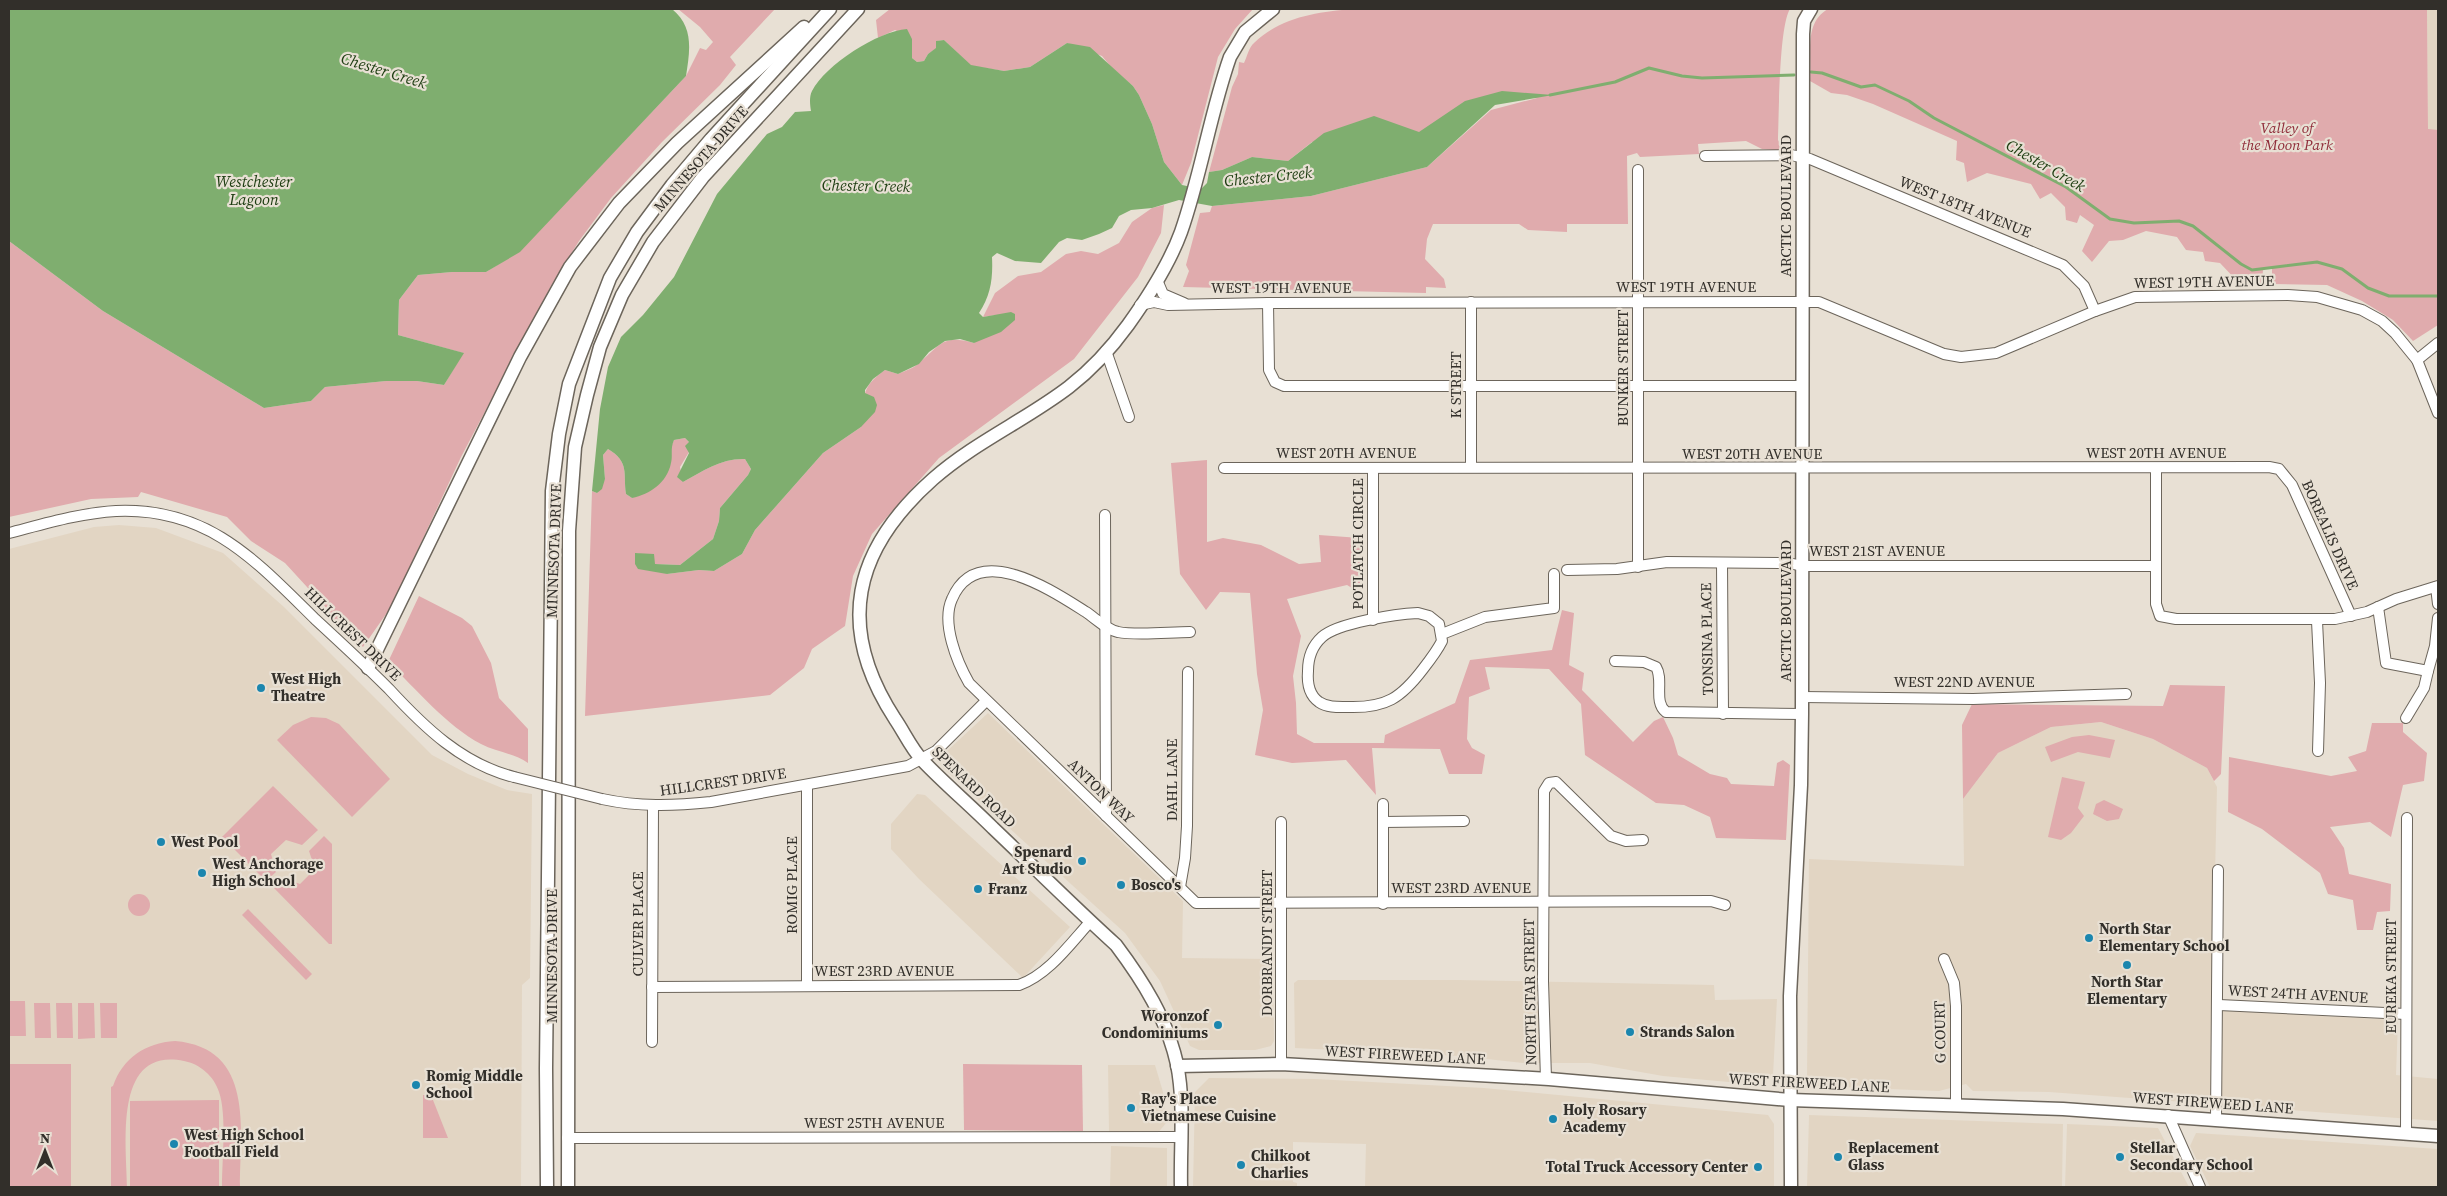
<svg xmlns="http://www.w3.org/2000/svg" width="2447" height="1196" font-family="'Source Serif 4',serif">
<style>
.built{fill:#e2d5c3}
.green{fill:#e0abad}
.water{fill:#7fae6f}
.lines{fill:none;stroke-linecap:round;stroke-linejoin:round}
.stream{stroke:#7fae6f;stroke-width:3}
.minor-casing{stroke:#6c655b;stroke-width:12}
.major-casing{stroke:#6c655b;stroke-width:15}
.minor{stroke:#fff;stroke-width:10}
.major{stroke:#fff;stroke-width:12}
.minor-bridge-casing{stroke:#6c655b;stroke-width:12;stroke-linecap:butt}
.minor-bridge{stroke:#fff;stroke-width:10}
.poi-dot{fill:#1b86ae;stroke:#e8e0d4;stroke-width:2}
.labels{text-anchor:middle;stroke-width:4.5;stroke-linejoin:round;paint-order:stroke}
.park-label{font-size:15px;font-style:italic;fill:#902d3a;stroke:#e8e0d4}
.street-label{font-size:15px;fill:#322f2a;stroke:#e8e0d4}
.poi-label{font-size:15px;font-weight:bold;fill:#322f2a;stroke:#e8e0d4;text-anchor:start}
.water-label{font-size:16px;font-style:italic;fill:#1c3c10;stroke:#e8e0d4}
</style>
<rect width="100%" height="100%" fill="#e8e0d4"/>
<!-- built -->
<g class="built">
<polygon points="2427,9 2438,9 2438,130 2428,130"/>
<polygon points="119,525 156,528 223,553 284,607 432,755 468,774 507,790 532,794 530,978 522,985 521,1187 9,1187 9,549 94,527"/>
<polygon points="988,713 1183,901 1182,958 1273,959 1274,1041 1271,1046 1255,1050 1199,1050 1190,1046 1160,981 1125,933 943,768 940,764 942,758 946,752"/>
<polygon points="2101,722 2153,739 2207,768 2217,787 2212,1010 2398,1020 2396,1075 2438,1079 2438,1121 2049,1092 1973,1091 1966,1084 1939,1091 1813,1086 1807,1079 1809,859 1964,866 1963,799 1998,753 2051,727"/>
<polygon points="917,794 925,795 1070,927 1023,978 919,879 891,849 891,824"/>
<polygon points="1298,980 1458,980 1714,985 1715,1000 1777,999 1773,1076 1762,1085 1663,1076 1590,1063 1523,1063 1460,1056 1295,1048 1294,983"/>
<polygon points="1108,1065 1155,1065 1163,1092 1166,1123 1157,1134 1109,1134"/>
<polygon points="1209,1078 1315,1079 1484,1088 1768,1115 1774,1124 1774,1187 1365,1187 1366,1144 1293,1142 1293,1182 1297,1183 1297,1187 1193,1187 1195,1092"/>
<polygon points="1809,1115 2063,1124 2062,1187 1807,1187"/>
<polygon points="2067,1124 2158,1128 2189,1187 2065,1187"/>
<polygon points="2196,1133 2438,1149 2438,1187 2210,1187 2190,1146"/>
<polygon points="1111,1146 1167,1148 1167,1187 1110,1187"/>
</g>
<!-- green -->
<g class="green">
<polygon points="678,9 775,9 730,57 736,65 720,85 662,142 611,198 579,241 551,286 461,457 391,607 363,647 329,616 329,611 285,563 251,541 227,517 141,492 138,497 91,499 9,517 9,241 103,311 264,408 311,401 325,387 386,381 417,381 444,385 463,353 398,335 399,300 418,275 452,272 486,272 520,251 686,76 700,48 706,50 713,42 700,27"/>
<polygon points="890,9 1253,9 1235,29 1218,57 1191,163 1182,185 1164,162 1152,124 1139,95 1133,86 1112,68 1102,56 1067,43 1030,67 1004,71 971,66 944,40 937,41 937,48 928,54 924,61 917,62 912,58 912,39 895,30 878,38 876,20"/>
<path d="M1353 9H1790C1779 26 1779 114 1778 140L1785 151 1762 149 1746 141 1698 144 1699 154 1640 157 1637 153 1627 156 1628 224H1567V232L1528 230 1519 224H1433L1427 239 1425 259 1444 279 1446 288 1426 287V293L1183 287 1189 271 1186 265 1200 213 1210 212 1212 206 1311 196 1427 167 1491 110 1537 98 1513 96 1410 138 1312 142 1288 161 1252 157 1222 170 1209 172 1232 87 1238 74 1239 62 1244 63C1247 57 1249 47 1254 43 1281 17 1317 12 1353 9Z"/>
<path d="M1828 9H2427L2428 129 2438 130V325L2413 341 2393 320 2362 301 2327 285 2272 284V268L2263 269 2262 285 2238 282 2220 263 2205 261 2203 252 2186 250 2177 237 2146 231 2123 240 2109 241 2092 262 2082 251 2094 225 2080 215 2077 223 2066 220 2065 207 2051 193 2040 199 2031 184 1987 173 1967 182 1964 163 1956 160 1957 141 1873 104 1847 95 1831 93 1810 81C1812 56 1803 23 1828 9Z"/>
<path d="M1164 205 1161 233 1138 277 1074 359 939 458 872 534 853 576 845 626 812 649 804 668 770 695 585 716 592 491 597 493 605 479 603 455 608 449C630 462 623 474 626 494L632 498 671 463 670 448 674 440 685 438 689 442V452L680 467 683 482C703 471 722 458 745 459L751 469 748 475 720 508 719 521 713 539 680 565 654 564 645 555 636 553 667 574 699 570 714 571 742 554 755 530 823 453 861 427C865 398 859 388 885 370L898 374C905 371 914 368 919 363 941 344 943 334 974 343L996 315 983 317 995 293 1018 276 1041 272 1066 254 1081 251 1098 254 1119 243 1132 222 1152 208Z"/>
<polygon points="1207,460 1207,542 1223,538 1261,545 1299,564 1321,562 1319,535 1360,538 1360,593 1347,585 1287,599 1301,636 1293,676 1296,703 1297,734 1314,743 1384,743 1385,735 1455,703 1470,660 1552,650 1562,610 1574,613 1569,665 1584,673 1582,690 1633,742 1654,721 1663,717 1673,738 1678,755 1710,774 1727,778 1731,784 1774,786 1777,763 1783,760 1790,765 1786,840 1716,838 1710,817 1684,805 1656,803 1585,755 1581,704 1549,669 1485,667 1490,689 1469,697 1467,739 1472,748 1485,755 1482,774 1449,774 1440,749 1372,748 1376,795 1346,760 1292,763 1255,755 1263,710 1257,674 1250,593 1220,592 1206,610 1180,574 1171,463"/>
<path d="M419 596 462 618 472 626 491 663 499 698 528 729V763C514 753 496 752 481 744 447 726 416 689 388 662Z"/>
<polygon points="2170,685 2225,686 2221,774 2214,781 2207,768 2153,739 2101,722 2051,727 1998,753 1963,799 1962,725 1972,704 2163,706"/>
<polygon points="311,717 326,718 339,724 390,779 352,817 277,740 293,725"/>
<polygon points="2372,723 2403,723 2403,732 2427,753 2424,781 2403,785 2391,837 2370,822 2330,827 2344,848 2349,874 2391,884 2390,911 2377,912 2373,930 2357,930 2353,900 2328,894 2320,873 2262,829 2228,812 2229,757 2331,776 2357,771 2348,757 2366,751"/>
<polygon points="2089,735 2115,740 2110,758 2078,752 2051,762 2045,747 2072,737"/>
<polygon points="2062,777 2085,782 2078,808 2084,816 2071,833 2061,840 2048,837"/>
<polygon points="273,786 318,830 302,845 286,840 271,854 276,872 266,881 222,837"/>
<polygon points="2104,800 2123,809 2119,819 2107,821 2093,814 2096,804"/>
<polygon points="324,836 332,844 332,944 329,944 273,887 281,877 300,884 315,869 309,851"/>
<circle cx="139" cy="905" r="11"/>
<polygon points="248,909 312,974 306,980 242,915"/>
<polygon points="9,1001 25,1001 26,1036 10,1036"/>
<polygon points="34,1003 50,1003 51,1038 35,1038"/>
<polygon points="56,1003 72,1003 73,1038 57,1038"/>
<polygon points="78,1003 94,1003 95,1038 78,1039"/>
<polygon points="100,1003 117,1003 117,1038 101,1038"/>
<path d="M175 1041C255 1048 240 1129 240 1187H222C222 1161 227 1115 219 1092 214 1076 200 1064 184 1061 112 1046 127 1146 127 1187H111V1087L113 1086C123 1058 145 1043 175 1041Z"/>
<rect x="9" y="1064" width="62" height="123"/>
<polygon points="963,1064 1082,1065 1083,1131 964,1130"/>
<polygon points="423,1095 431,1095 448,1138 423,1138"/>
<polygon points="219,1100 219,1187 130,1187 130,1101"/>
</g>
<!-- water -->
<g class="water">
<path d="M9 9H672C694 27 690 50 686 76L520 252 486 272H452L418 275 399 300 398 335 464 353 444 385 417 381H386L325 387 311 401 264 408 103 311 9 241Z"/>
<path d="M907 29 912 39V58L917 62 924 61 928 54 936 48V41L944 40 971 65 1004 71 1030 67 1067 43 1090 47 1133 86 1139 95 1152 124 1164 162 1182 185 1201 189 1207 183 1209 172 1222 170 1252 157 1288 161 1324 133 1374 116 1419 132 1465 101 1502 91 1553 95 1495 105 1427 167 1311 196 1212 206 1179 200 1152 208 1131 210 1119 216 1112 228 1099 234 1082 240 1067 238 1059 242 1041 263 1015 261 997 253 992 257C993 278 991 295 979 313L983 317 1011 312 1015 314V320L1001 332 974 343 960 339 945 341 929 352 919 364 898 374 885 370 873 379 865 390V393L874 397 877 405 875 412 861 427 823 453 755 530 742 554 714 571 699 570 667 574 638 569 635 564V553L654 554 655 564 680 565 713 539 719 521 720 508 748 475 751 469 745 459C722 458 703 471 683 482L677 477 689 453 685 446 689 442 685 438 674 440C670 449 673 455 671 463 667 483 650 494 632 498L626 494C623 474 630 462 608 449L603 455 605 479 602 489 597 493 592 491 600 409 608 367 621 337 643 315 674 277 717 194 767 134 782 127 795 112 811 111C810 105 809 97 812 91 825 65 878 31 907 29Z"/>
</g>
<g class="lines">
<!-- stream -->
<g class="stream">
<polyline points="1811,72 1822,73 1861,87 1875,85 1909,101 1934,118 2066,187 2110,219 2134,223 2179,221 2193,226 2241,264 2252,270 2317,262 2342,269 2368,288 2389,296 2438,296"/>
<polyline points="1550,95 1615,82 1649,68 1682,76 1702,78 1794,75"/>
</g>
<!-- minor casing -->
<g class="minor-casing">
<g id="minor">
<polyline points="1705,156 1791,155 1810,159 2063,265 2084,286 2095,311"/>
<polyline points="1638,170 1638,567"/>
<polyline points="1157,280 1163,294 1184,303"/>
<polyline points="1471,302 1471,467"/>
<polyline points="1268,303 1269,370 1275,382 1284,386 1802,386"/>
<polyline points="1140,305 1154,302 1168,305 1268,303 1819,302 1944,354 1961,357 1996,353 2095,311 2135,297 2288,295 2317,297 2362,310 2382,321 2395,333 2417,360 2438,343"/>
<polyline points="1106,351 1129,417"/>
<polyline points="2417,360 2438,413"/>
<polyline points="1224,468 2269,467 2279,469 2292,485 2351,616"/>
<polyline points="1373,468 1373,620"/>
<polyline points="2156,468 2156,604 2160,616 2176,619 2335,619 2367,612 2396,599 2438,586"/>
<polyline points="1105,515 1106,816"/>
<path d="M9 533C44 524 80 513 116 511 208 507 255 560 315 619 340 642 365 665 389 689 424 727 462 764 514 777"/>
<polyline points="1722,563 1723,714"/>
<polyline points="1567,570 1617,569 1667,562 1789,563 1802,566 2156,566"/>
<polyline points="2436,587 2438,604"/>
<polyline points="2378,607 2386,663 2428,671 2435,646 2438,618"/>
<path d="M1418 613 1429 616 1439 624 1442 641C1437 651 1430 660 1423 669 1401 698 1386 708 1349 707 1339 707 1328 708 1319 702 1309 695 1307 683 1308 671 1308 658 1312 646 1322 637 1337 623 1396 614 1418 613Z"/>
<polyline points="2317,621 2320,683 2318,751"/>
<path d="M1190 632C1170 632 1137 636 1118 632 1107 630 1095 618 1086 612 1051 590 977 540 952 599 941 623 957 662 969 683L1196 903 1711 901 1725 905"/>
<polyline points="1442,634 1485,617 1554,608 1554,574"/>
<path d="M1615 661 1644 662 1656 667C1664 680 1653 702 1666 712L1802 714"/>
<polyline points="1802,697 1973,699 2126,694"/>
<polyline points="2406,718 2424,688 2428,671"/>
<polyline points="807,785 807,985"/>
<path d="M602 799C639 807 673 806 711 802L908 766 936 751 986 701"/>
<polyline points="1383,804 1383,904"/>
<polyline points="1281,822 1281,1064"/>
<polyline points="1383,822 1464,821"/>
<polyline points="1180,887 1185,858 1187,826 1188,672"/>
<polyline points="1944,959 1954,983 1956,1006 1956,1106"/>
<path d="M652 987 1019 985C1048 975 1070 944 1090 922"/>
<polyline points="2219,1005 2406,1014"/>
<polyline points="652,1042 653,806"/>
<polyline points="1546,1079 1543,981 1544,791 1549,783 1556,782 1611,836 1626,841 1643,840"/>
<polyline points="2168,1115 2200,1187"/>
<polyline points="2216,1119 2218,870"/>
<polyline points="2406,1134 2407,818"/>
<polyline points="567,1138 1181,1137"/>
</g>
</g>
<!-- major casing -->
<g class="major-casing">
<g id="major">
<polyline points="368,668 520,357 570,267 619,203 677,143 804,27"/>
<polyline points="1177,1066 1281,1064 1549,1079 1790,1100 2063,1109 2438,1136"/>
<polyline points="547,1187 546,1069 552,491 559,434 569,384 610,278 637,232 672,185 711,139 830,9"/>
<polyline points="568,1187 569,531 575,447 587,395 600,347 622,295 653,242 703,177 858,9"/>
<path d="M1181 1187C1180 1147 1185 1104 1177 1064 1167 1019 1143 981 1116 945 1074 907 1034 867 993 828 970 805 945 784 923 761 912 750 904 732 895 719 835 627 853 550 933 479 975 442 1026 420 1069 387 1091 370 1112 347 1128 325 1148 297 1169 265 1181 232 1201 175 1210 114 1230 57L1245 32 1273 9"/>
<polyline points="1791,1187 1790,996 1801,785 1802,714 1803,34 1804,21 1811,9"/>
</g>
</g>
<!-- minor -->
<use href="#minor" class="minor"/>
<!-- major -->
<use href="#major" class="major"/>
<!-- minor-bridge casing -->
<g class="minor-bridge-casing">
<polyline id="minor-bridge" points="514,777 602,799"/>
</g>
<!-- minor-bridge -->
<use href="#minor-bridge" class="minor-bridge"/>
</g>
<!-- markers -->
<g class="poi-dot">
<circle cx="261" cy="688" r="5"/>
<circle cx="161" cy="842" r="5"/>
<circle cx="1082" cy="861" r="5"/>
<circle cx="202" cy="873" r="5"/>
<circle cx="1121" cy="885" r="5"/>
<circle cx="978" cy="889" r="5"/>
<circle cx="2089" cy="938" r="5"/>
<circle cx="2127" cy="965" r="5"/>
<circle cx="1218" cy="1025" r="5"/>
<circle cx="1630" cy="1032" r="5"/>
<circle cx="416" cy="1085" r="5"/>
<circle cx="1131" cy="1108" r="5"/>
<circle cx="1553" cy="1119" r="5"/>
<circle cx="174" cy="1144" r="5"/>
<circle cx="1838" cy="1157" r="5"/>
<circle cx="2120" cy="1157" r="5"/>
<circle cx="1241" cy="1165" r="5"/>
<circle cx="1758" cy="1167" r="5"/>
</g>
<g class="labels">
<!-- park labels -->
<g class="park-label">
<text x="2287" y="133">Valley of<tspan x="2287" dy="17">the Moon Park</tspan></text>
</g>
<!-- street labels -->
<g class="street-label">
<text transform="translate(701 159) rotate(-49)" y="5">MINNESOTA DRIVE</text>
<text transform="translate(1786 206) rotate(-90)" y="5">ARCTIC BOULEVARD</text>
<text transform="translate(1965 207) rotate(22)" y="5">WEST 18TH AVENUE</text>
<text transform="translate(2204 282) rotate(-1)" y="5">WEST 19TH AVENUE</text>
<text x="1686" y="292">WEST 19TH AVENUE</text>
<text x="1281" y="293">WEST 19TH AVENUE</text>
<text transform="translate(1623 368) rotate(-90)" y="5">BUNKER STREET</text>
<text transform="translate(1456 385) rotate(-90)" y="5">K STREET</text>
<text x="1346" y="458">WEST 20TH AVENUE</text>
<text x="2156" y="458">WEST 20TH AVENUE</text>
<text x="1752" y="459">WEST 20TH AVENUE</text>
<text transform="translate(2330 535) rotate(66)" y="5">BOREALIS DRIVE</text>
<text transform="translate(1358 544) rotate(-90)" y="5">POTLATCH CIRCLE</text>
<text transform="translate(554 551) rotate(-88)" y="5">MINNESOTA DRIVE</text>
<text x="1877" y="556">WEST 21ST AVENUE</text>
<text transform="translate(1786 611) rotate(-90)" y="5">ARCTIC BOULEVARD</text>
<text transform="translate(353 634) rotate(44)" y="5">HILLCREST DRIVE</text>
<text transform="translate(1707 639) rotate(-91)" y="5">TONSINA PLACE</text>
<text x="1964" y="687">WEST 22ND AVENUE</text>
<text transform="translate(1172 780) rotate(-90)" y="5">DAHL LANE</text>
<text transform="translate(723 782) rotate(-8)" y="5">HILLCREST DRIVE</text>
<text transform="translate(974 787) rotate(44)" y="5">SPENARD ROAD</text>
<text transform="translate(1101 791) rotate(44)" y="5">ANTON WAY</text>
<text transform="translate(792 885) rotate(-90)" y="5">ROMIG PLACE</text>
<text x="1461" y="893">WEST 23RD AVENUE</text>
<text transform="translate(638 924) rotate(-90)" y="5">CULVER PLACE</text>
<text transform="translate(1267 943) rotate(-90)" y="5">DORBRANDT STREET</text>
<text transform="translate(552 956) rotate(-90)" y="5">MINNESOTA DRIVE</text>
<text x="884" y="976">WEST 23RD AVENUE</text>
<text transform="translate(2391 976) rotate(-90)" y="5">EUREKA STREET</text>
<text transform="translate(1530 992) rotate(-91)" y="5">NORTH STAR STREET</text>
<text transform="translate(2298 994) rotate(3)" y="5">WEST 24TH AVENUE</text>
<text transform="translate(1940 1032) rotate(-91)" y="5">G COURT</text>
<text transform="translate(1405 1055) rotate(3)" y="5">WEST FIREWEED LANE</text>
<text transform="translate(1809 1083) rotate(3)" y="5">WEST FIREWEED LANE</text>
<text transform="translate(2213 1103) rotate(4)" y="5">WEST FIREWEED LANE</text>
<text x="874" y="1128">WEST 25TH AVENUE</text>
</g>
<!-- poi labels -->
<g class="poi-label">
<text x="271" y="684">West High<tspan x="271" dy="17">Theatre</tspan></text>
<text x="171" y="847">West Pool</text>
<text x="1072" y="857" text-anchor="end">Spenard<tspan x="1072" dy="17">Art Studio</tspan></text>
<text x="212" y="869">West Anchorage<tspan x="212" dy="17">High School</tspan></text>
<text x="1131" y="890">Bosco's</text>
<text x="988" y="894">Franz</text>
<text x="2099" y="934">North Star<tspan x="2099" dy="17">Elementary School</tspan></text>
<text x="2127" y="987" text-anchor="middle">North Star<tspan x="2127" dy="17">Elementary</tspan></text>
<text x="1208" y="1021" text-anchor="end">Woronzof<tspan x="1208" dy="17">Condominiums</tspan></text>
<text x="1640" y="1037">Strands Salon</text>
<text x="426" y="1081">Romig Middle<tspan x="426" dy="17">School</tspan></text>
<text x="1141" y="1104">Ray's Place<tspan x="1141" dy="17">Vietnamese Cuisine</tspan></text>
<text x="1563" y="1115">Holy Rosary<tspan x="1563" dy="17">Academy</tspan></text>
<text x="184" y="1140">West High School<tspan x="184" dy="17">Football Field</tspan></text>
<text x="1848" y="1153">Replacement<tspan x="1848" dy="17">Glass</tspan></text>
<text x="2130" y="1153">Stellar<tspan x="2130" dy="17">Secondary School</tspan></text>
<text x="1251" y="1161">Chilkoot<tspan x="1251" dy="17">Charlies</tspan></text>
<text x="1748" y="1172" text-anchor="end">Total Truck Accessory Center</text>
</g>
<!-- water labels -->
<g class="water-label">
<text transform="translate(384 70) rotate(17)" y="6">Chester Creek</text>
<text transform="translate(2046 165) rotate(30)" y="6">Chester Creek</text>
<text transform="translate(1268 176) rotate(-6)" y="6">Chester Creek</text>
<text x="254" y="187">Westchester<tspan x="254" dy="18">Lagoon</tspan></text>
<text transform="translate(866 185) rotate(1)" y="6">Chester Creek</text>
</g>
</g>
<!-- border -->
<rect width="2447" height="1196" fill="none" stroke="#322f2a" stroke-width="20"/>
<!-- north arrow -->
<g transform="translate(45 1151)" stroke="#e8e0d4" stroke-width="4" paint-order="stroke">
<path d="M0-4L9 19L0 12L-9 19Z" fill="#322f2a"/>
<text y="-8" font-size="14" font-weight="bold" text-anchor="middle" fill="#322f2a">N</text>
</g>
</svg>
